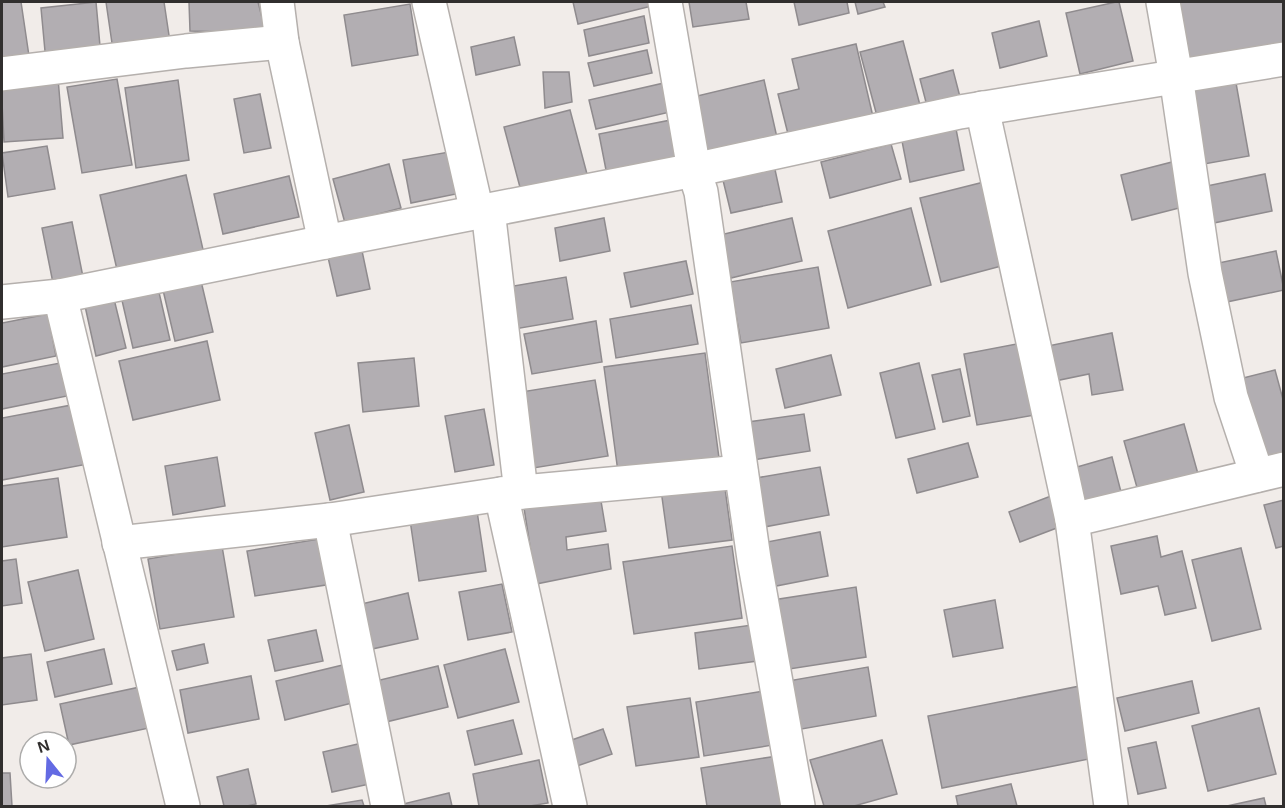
<svg xmlns="http://www.w3.org/2000/svg" width="1285" height="808" font-family="Helvetica,sans-serif">
<style>
.building{fill:#b2aeb2;stroke:#8f8b8e;stroke-width:1.5}
.lines{fill:none;stroke-linecap:round;stroke-linejoin:round}
.minor-casing{stroke:#b5b0ad;stroke-width:36}
.minor{stroke:#fff;stroke-width:33}
</style>
<rect width="100%" height="100%" fill="#f1ece9"/>
<!-- building -->
<g class="building">
<polygon points="2,2 21,2 29,56 2,60"/>
<polygon points="96,2 101,57 46,62 41,8"/>
<polygon points="106,2 164,2 170,42 113,50"/>
<polygon points="189,2 258,2 266,33 190,31"/>
<polygon points="573,2 655,2 656,5 578,24"/>
<polygon points="689,2 746,2 749,19 693,27"/>
<polygon points="794,2 847,2 849,13 799,25"/>
<polygon points="855,2 883,2 885,7 858,14"/>
<polygon points="1116,2 1119,2 1133,61 1080,74 1066,13"/>
<polygon points="1174,2 1284,2 1284,48 1186,66"/>
<polygon points="410,4 418,55 352,66 344,15"/>
<polygon points="644,16 649,43 589,56 584,30"/>
<polygon points="1039,21 1047,56 1000,68 992,33"/>
<polygon points="514,37 520,65 476,75 471,47"/>
<polygon points="903,41 921,109 878,120 860,52"/>
<polygon points="856,44 874,121 790,142 778,94 799,89 792,59"/>
<polygon points="647,50 652,73 594,86 588,63"/>
<polygon points="953,70 960,97 927,106 920,79"/>
<polygon points="543,72 569,72 572,102 545,108"/>
<polygon points="58,78 63,138 4,142 2,103 2,82"/>
<polygon points="117,79 132,165 82,173 67,87"/>
<polygon points="178,80 189,160 136,168 125,88"/>
<polygon points="764,80 778,142 707,158 693,97"/>
<polygon points="664,83 670,112 596,129 589,100"/>
<polygon points="1236,83 1249,156 1193,166 1180,92"/>
<polygon points="260,94 271,148 244,153 234,99"/>
<polygon points="570,110 587,174 521,191 504,127"/>
<polygon points="671,120 679,161 607,175 599,134"/>
<polygon points="956,129 964,170 910,182 902,141"/>
<polygon points="891,144 901,179 830,198 821,162"/>
<polygon points="47,146 55,189 8,197 2,153"/>
<polygon points="449,152 456,194 411,203 403,160"/>
<polygon points="1176,161 1187,206 1132,220 1121,175"/>
<polygon points="389,164 401,208 345,223 333,179"/>
<polygon points="774,165 782,202 731,213 722,176"/>
<polygon points="1265,174 1272,211 1204,225 1197,188"/>
<polygon points="186,175 204,254 118,274 100,195"/>
<polygon points="289,176 299,217 223,234 214,194"/>
<polygon points="988,181 1009,264 941,282 920,198"/>
<polygon points="911,208 931,285 848,308 828,231"/>
<polygon points="604,218 610,251 560,261 555,228"/>
<polygon points="792,218 802,261 731,278 720,235"/>
<polygon points="72,222 83,277 53,283 42,228"/>
<polygon points="361,246 370,289 337,296 327,253"/>
<polygon points="1276,251 1284,290 1217,304 1209,265"/>
<polygon points="686,261 693,294 631,307 624,273"/>
<polygon points="818,267 829,328 741,343 730,282"/>
<polygon points="566,277 573,319 509,330 502,288"/>
<polygon points="201,281 213,332 175,341 163,290"/>
<polygon points="158,288 170,340 133,348 121,296"/>
<polygon points="114,299 126,348 96,356 85,306"/>
<polygon points="691,305 698,344 616,358 610,319"/>
<polygon points="48,314 56,356 2,367 2,323"/>
<polygon points="596,321 602,362 532,374 524,334"/>
<polygon points="1112,333 1123,390 1092,395 1089,374 1050,382 1043,347"/>
<polygon points="207,341 220,400 133,420 119,361"/>
<polygon points="1022,343 1035,415 977,425 964,354"/>
<polygon points="705,353 719,458 618,472 604,367"/>
<polygon points="831,355 841,395 785,408 776,369"/>
<polygon points="414,358 419,406 363,412 358,363"/>
<polygon points="60,363 67,396 2,409 2,374"/>
<polygon points="919,363 935,429 896,438 880,373"/>
<polygon points="960,369 970,416 943,422 932,375"/>
<polygon points="1275,370 1284,403 1284,458 1256,464 1235,380"/>
<polygon points="595,380 608,456 527,469 515,393"/>
<polygon points="77,404 88,464 2,480 2,418"/>
<polygon points="484,409 494,465 455,472 445,416"/>
<polygon points="804,414 810,451 753,460 748,422"/>
<polygon points="1184,424 1198,474 1138,491 1124,441"/>
<polygon points="349,425 364,492 330,500 315,433"/>
<polygon points="968,443 978,477 917,493 908,459"/>
<polygon points="217,457 225,506 173,515 165,466"/>
<polygon points="1112,457 1121,492 1079,504 1070,469"/>
<polygon points="820,467 829,515 764,527 756,478"/>
<polygon points="58,478 67,537 2,547 2,486"/>
<polygon points="724,481 732,540 669,548 661,490"/>
<polygon points="1051,496 1062,526 1020,542 1009,512"/>
<polygon points="1284,500 1284,546 1276,548 1264,505"/>
<polygon points="601,501 606,531 566,537 567,550 608,544 611,569 536,584 524,508"/>
<polygon points="477,511 486,571 419,581 410,520"/>
<polygon points="820,532 828,576 776,586 767,542"/>
<polygon points="1157,536 1161,557 1182,551 1196,608 1165,615 1158,586 1121,594 1111,546"/>
<polygon points="325,538 332,584 255,596 247,551"/>
<polygon points="222,546 234,617 160,629 148,559"/>
<polygon points="732,546 742,618 634,634 623,562"/>
<polygon points="1241,548 1261,629 1212,641 1192,560"/>
<polygon points="16,559 22,603 2,606 2,561"/>
<polygon points="78,570 94,639 45,651 28,582"/>
<polygon points="502,584 512,632 468,640 459,592"/>
<polygon points="856,587 866,657 783,670 773,600"/>
<polygon points="408,593 418,639 363,651 353,606"/>
<polygon points="995,600 1003,648 953,657 944,610"/>
<polygon points="752,625 757,661 699,669 695,633"/>
<polygon points="316,630 323,661 275,671 268,640"/>
<polygon points="204,644 208,663 177,670 172,651"/>
<polygon points="104,649 112,684 55,697 47,662"/>
<polygon points="505,649 519,702 458,718 444,665"/>
<polygon points="31,654 37,700 2,705 2,658"/>
<polygon points="347,664 356,702 285,720 276,681"/>
<polygon points="438,666 448,707 386,722 376,681"/>
<polygon points="868,667 876,716 796,730 788,681"/>
<polygon points="251,676 259,719 188,733 180,690"/>
<polygon points="1192,681 1199,713 1125,731 1117,698"/>
<polygon points="1080,686 1094,758 942,788 928,716"/>
<polygon points="140,687 149,728 69,745 60,704"/>
<polygon points="764,691 773,745 704,756 696,702"/>
<polygon points="690,698 699,757 636,766 627,707"/>
<polygon points="1259,708 1276,774 1208,791 1192,726"/>
<polygon points="513,720 522,754 475,765 467,731"/>
<polygon points="603,729 612,754 574,767 566,742"/>
<polygon points="882,740 897,794 854,806 824,806 810,760"/>
<polygon points="371,741 379,782 332,792 323,752"/>
<polygon points="1156,742 1166,788 1138,794 1128,748"/>
<polygon points="777,756 785,806 707,806 701,768"/>
<polygon points="539,760 548,803 530,806 479,806 473,774"/>
<polygon points="248,769 256,804 247,806 224,806 217,777"/>
<polygon points="2,773 10,773 12,806 2,806"/>
<polygon points="1011,784 1017,806 958,806 956,796"/>
<polygon points="449,793 452,806 403,806 403,804"/>
<polygon points="1264,798 1266,806 1227,806"/>
<polygon points="362,800 364,806 326,806"/>
</g>
<g class="lines">
<!-- minor casing -->
<g class="minor-casing">
<g id="minor">
<polyline points="277,2 282,42 325,242 694,170 960,112 1284,59"/>
<polyline points="429,2 477,212"/>
<polyline points="665,2 694,170 701,192 754,559 798,806"/>
<polyline points="1163,2 1176,76 1205,273 1231,397 1257,475"/>
<polyline points="2,74 186,51 282,42"/>
<polyline points="982,108 1072,520 1111,806"/>
<polyline points="488,210 521,492"/>
<polyline points="60,296 325,242"/>
<polyline points="2,302 60,296 183,806"/>
<polyline points="501,494 570,806"/>
<polyline points="330,520 388,806"/>
<polyline points="1072,520 1284,469"/>
<polyline points="119,543 330,520 501,494 741,472"/>
</g>
</g>
<!-- minor -->
<use href="#minor" class="minor"/>
</g>
<!-- border -->
<rect width="1285" height="808" fill="none" stroke="#312f2e" stroke-width="6"/>
<!-- north arrow -->
<g transform="translate(48 760) rotate(342)"><circle r="28" fill="#ffffff" stroke="#adacab" stroke-width="1.5"/>
<path d="M0-4.5L10 22L0 15L-10 22Z" fill="#636ae3"/>
<text y="-9" font-size="16" font-weight="bold" text-anchor="middle" fill="#312f2e">N</text>
</g>
</svg>
